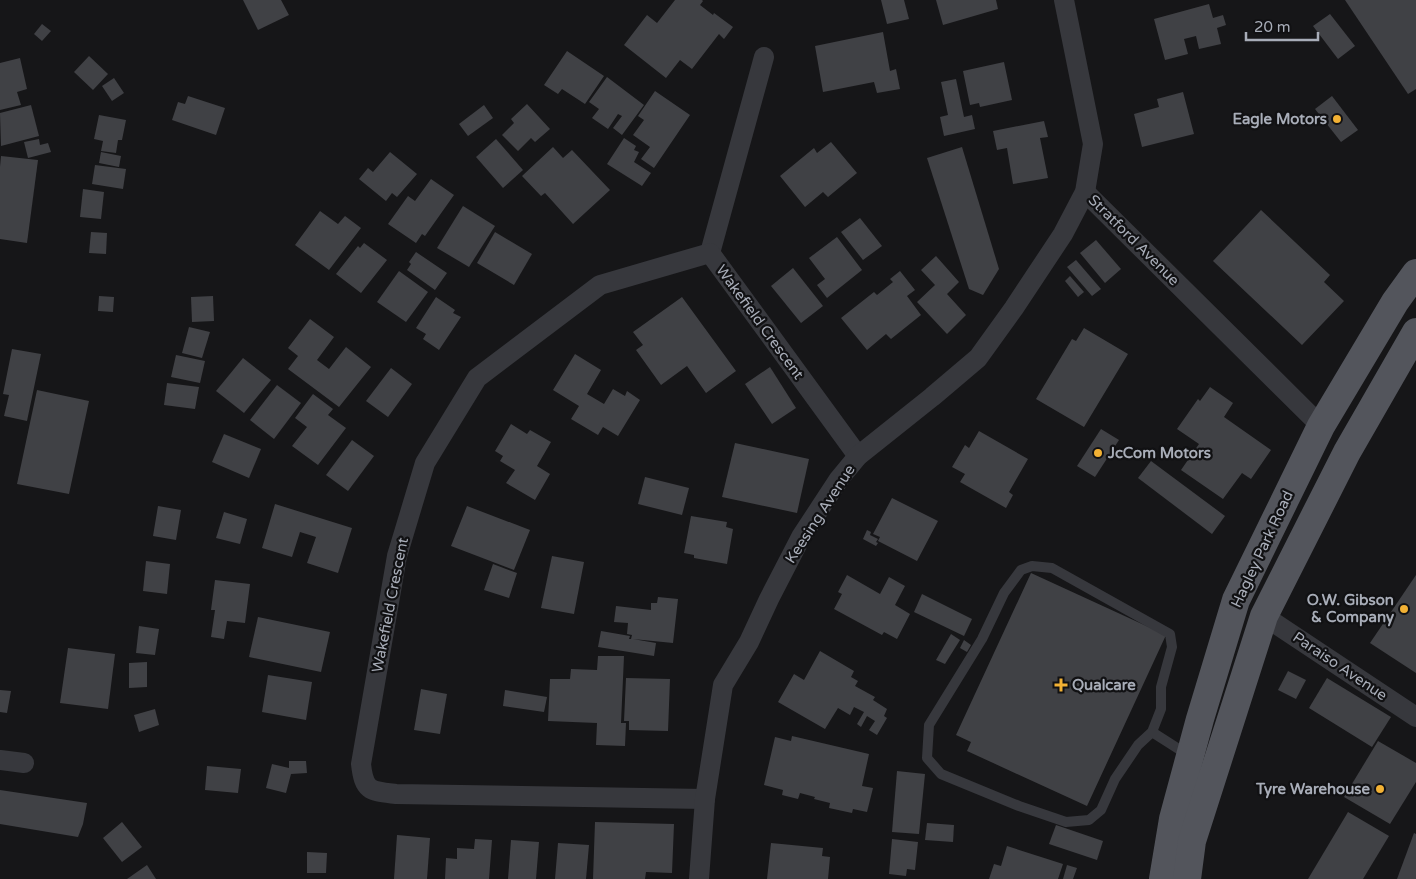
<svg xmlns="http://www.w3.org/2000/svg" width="1416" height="879" font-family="'Varela Round',sans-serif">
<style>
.building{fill:#404145}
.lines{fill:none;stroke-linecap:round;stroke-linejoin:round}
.service{stroke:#37383d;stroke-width:10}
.minor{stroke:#37383d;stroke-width:20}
.primary{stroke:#53555c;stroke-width:28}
.poi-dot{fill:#f2b134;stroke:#111113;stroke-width:2}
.labels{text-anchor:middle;stroke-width:4.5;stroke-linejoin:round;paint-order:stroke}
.poi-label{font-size:15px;font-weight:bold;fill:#a8adb8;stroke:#111113;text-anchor:end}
.street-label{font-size:15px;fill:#a8adb8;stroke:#111113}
</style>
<rect width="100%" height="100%" fill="#161618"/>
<!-- building -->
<g class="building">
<polygon points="243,0 281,0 289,15 258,30"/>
<polygon points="675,0 702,0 703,1 700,5 713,15 714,13 733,27 724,39 719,34 692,69 680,60 666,78 624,45 647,15 657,23"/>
<polygon points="881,0 904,0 909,19 887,24"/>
<polygon points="936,0 996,0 998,9 943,25"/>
<polygon points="1345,0 1416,0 1416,89 1408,94"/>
<polygon points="1209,4 1213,18 1223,15 1226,25 1217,28 1221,44 1199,49 1196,36 1184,39 1188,54 1165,60 1154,19"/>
<polygon points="1330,14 1355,46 1338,59 1313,26"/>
<polygon points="42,24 51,31 42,41 34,34"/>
<polygon points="883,32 890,71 896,69 900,89 877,93 874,82 823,92 815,46"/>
<polygon points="567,51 604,76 585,104 562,89 558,94 544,85"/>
<polygon points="89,56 108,74 93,90 74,72"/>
<polygon points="20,58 27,89 17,92 21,105 0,110 0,63"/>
<polygon points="1004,62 1012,100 980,107 979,103 970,105 963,71"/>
<polygon points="607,77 644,105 622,135 613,128 622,116 618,114 608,129 592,118 599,109 589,102"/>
<polygon points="114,78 124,93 112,101 102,86"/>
<polygon points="956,79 964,117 972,115 975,129 944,136 940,117 948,115 941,82"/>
<polygon points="655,91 690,115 654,168 641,159 650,147 633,135 644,120 638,116"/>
<polygon points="1183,92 1194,134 1142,147 1134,114 1159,107 1157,99"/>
<polygon points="188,96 225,108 216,135 172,120 178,102 185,104"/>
<polygon points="1332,96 1358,130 1341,142 1315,109"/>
<polygon points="527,104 550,129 535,142 531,138 518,151 502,135 514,123 511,119"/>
<polygon points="31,105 39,136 1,146 0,113"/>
<polygon points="484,105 493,118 468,136 459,124"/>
<polygon points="99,115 126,120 122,140 118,140 116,153 101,151 103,141 94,139"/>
<polygon points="1044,121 1048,137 1040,138 1048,178 1013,184 1007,148 997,150 993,131"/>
<polygon points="624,138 636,146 634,150 639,152 634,162 651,173 642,186 607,164"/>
<polygon points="39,139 40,145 48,143 51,152 28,158 24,142"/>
<polygon points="496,139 523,170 503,188 476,157"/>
<polygon points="831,142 857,173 828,197 823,192 805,207 780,176 814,148 817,153"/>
<polygon points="553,147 563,158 572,150 610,190 573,224 545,193 541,196 522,176"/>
<polygon points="962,147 999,269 983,295 969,289 927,158"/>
<polygon points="101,152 121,156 119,167 99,163"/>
<polygon points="390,152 417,174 397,197 392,193 386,201 359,179 368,168 373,172"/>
<polygon points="1,156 38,160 27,243 0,239 0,167"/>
<polygon points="95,165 126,169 123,189 92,184"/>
<polygon points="431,179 454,195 425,236 422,234 416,243 388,224 408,196 415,201"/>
<polygon points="83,189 104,192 101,219 80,217"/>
<polygon points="463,206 495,226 469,267 437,248"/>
<polygon points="1261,210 1330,275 1324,282 1344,301 1302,345 1213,261"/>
<polygon points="320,211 338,224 345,216 361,228 329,270 295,245"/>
<polygon points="860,218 882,246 863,260 841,232"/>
<polygon points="91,232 107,233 106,254 89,253"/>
<polygon points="495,232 532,254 514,285 477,263"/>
<polygon points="837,237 862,270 827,298 817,285 825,279 809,258"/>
<polygon points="1096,240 1121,269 1105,283 1080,253"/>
<polygon points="364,243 387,260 361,293 336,274 358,246 360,248"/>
<polygon points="416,252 447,273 435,290 407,270 411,264 409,262"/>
<polygon points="936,256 959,282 947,294 966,315 947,334 917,302 935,285 921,270"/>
<polygon points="1076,260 1101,289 1092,296 1067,267"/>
<polygon points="793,268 823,306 801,323 771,286"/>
<polygon points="399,271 428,292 406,322 377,302"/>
<polygon points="900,271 915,290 907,296 921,315 891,339 886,334 867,350 841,318 874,292 877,295 893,282 890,279"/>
<polygon points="1070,276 1084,292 1078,297 1065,281"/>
<polygon points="99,296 114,297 113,312 98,311"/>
<polygon points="213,296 214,321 192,322 191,297"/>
<polygon points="436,297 455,310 453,313 461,317 439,350 423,339 426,334 416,328"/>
<polygon points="682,297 736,371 706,393 687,366 661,385 636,350 643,345 633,332"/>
<polygon points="310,319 334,337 317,360 329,369 346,347 371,367 339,407 288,369 298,356 288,348"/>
<polygon points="189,327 210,332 202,358 182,353"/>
<polygon points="1084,328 1128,354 1084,427 1036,399 1072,339 1076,341"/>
<polygon points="12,349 41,354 27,421 4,416 9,395 3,394"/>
<polygon points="575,354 601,370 587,394 604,404 613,389 625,396 627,391 640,400 618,436 603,427 598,435 571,419 579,406 553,390"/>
<polygon points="176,355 205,361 200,383 171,377"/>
<polygon points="243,358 271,380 244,413 216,391"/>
<polygon points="770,367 796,408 772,424 745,384"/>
<polygon points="391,368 412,384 388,417 366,401"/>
<polygon points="167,383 199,387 195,409 164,405"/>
<polygon points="277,385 301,403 274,439 250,420"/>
<polygon points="1210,387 1233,403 1224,417 1271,450 1251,479 1242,473 1223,499 1181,470 1199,444 1177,429 1198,399 1200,401"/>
<polygon points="37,390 89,401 69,494 17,484"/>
<polygon points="313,394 333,409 328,415 346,428 318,465 292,446 307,427 295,418"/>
<polygon points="511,424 527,434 530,430 551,442 537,466 550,474 535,500 506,483 515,470 500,461 503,456 495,451"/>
<polygon points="1101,429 1119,440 1095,477 1077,466"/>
<polygon points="979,431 1028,459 1009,492 1013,495 1006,508 960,482 965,474 952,467 965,445 969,448"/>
<polygon points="224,434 261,449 249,478 212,462"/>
<polygon points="352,440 374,456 348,491 326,475"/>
<polygon points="735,443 809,459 797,513 722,497"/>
<polygon points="1151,461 1225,516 1212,534 1138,478"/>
<polygon points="645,477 689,488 682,515 638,504"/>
<polygon points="892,498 938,521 917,561 878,541 880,537 873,534"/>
<polygon points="275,504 352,528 338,573 307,563 316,537 300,532 292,557 262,548"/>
<polygon points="158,506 181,510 176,540 153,536"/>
<polygon points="467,506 530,530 514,570 451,546"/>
<polygon points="224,512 247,519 240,544 216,538"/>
<polygon points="691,516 727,522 726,527 733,529 727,564 694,558 694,555 684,553"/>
<polygon points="867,530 871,532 870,535 878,539 876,542 878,543 876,546 863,539"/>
<polygon points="552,556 584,562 574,614 541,608"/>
<polygon points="146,561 170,564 167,594 143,591"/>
<polygon points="493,564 517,573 509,598 484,590"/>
<polygon points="1031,573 1166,635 1087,806 967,751 971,742 956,735"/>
<polygon points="847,575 880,594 889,577 905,586 895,605 910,614 897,639 884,632 882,635 834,609 842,594 838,592"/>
<polygon points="1416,575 1416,673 1370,643"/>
<polygon points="215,580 250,584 245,623 227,621 224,639 211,637 215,610 211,610"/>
<polygon points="922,594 972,619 964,636 914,612"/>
<polygon points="658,597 678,599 673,643 633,639 656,643 654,656 598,647 601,631 630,636 629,639 631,639 632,635 627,634 628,623 614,622 616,606 651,610 651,603 657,603"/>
<polygon points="258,617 330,632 321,672 249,657"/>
<polygon points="139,626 159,629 155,655 136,653"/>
<polygon points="951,634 960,640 945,664 936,660"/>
<polygon points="964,640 971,645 967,652 960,648"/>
<polygon points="68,648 115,654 108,709 60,703"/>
<polygon points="820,651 854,671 851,677 858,681 855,686 875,697 873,700 887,709 884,716 887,718 877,735 869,730 875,721 867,716 861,727 857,724 864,712 854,707 850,715 838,708 825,729 778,702 794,674 804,680"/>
<polygon points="598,656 624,656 621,723 626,723 625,746 596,745 597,723 548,721 550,679 570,679 571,669 597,670"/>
<polygon points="147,662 147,687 129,688 129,663"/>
<polygon points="1288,671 1306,680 1296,699 1278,690"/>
<polygon points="268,675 312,682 306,720 262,712"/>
<polygon points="626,678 670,679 668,731 629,730 629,721 624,721"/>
<polygon points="1327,678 1391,717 1372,747 1309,708"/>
<polygon points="421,689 447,694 440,734 414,730"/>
<polygon points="0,690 11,691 7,713 0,712"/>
<polygon points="505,690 547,697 544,712 503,706"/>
<polygon points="155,709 159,725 139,732 134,715"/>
<polygon points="792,736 869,754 862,786 873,788 867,812 853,809 852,813 829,808 830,803 814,799 815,797 800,793 798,799 782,795 783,790 764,785 775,737 791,741"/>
<polygon points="1378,741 1416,763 1416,782 1390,824 1344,797"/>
<polygon points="289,761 306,761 307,773 291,774 286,793 266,788 272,764 289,768"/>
<polygon points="207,766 241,769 238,793 205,790"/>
<polygon points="897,771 925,774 919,834 892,832"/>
<polygon points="0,790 87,803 83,824 78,837 0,824"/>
<polygon points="1348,812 1389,836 1363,879 1308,879"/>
<polygon points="122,822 142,847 122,862 103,838"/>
<polygon points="595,822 674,824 672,873 646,872 645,879 593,879"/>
<polygon points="927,823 954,825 953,842 925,840"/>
<polygon points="1056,825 1103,841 1097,860 1049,844"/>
<polygon points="1414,833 1416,834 1416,879 1397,879"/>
<polygon points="397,835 430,838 427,879 394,879"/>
<polygon points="475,839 492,840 489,879 445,879 446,858 457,859 457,848 474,849"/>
<polygon points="892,839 918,842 915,870 907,869 906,876 889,874"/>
<polygon points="511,840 539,842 536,879 508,879"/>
<polygon points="558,843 589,845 586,879 555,879"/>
<polygon points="771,843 823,848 822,856 830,857 828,879 767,879"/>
<polygon points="1007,846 1063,864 1058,879 989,879 994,864 1001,866"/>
<polygon points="307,852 327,853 326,873 307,873"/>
<polygon points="147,865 156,879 127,879"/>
<polygon points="1067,865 1077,868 1073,879 1063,879"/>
</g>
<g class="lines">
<!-- service -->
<polyline class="service" points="1152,732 1161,709 1161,687 1172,647 1170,634 1052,568 1032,566 1021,570 1004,593 982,639 929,725 927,758 941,774 1019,806 1066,822 1089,820 1101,810 1115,779 1138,745 1152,732 1188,755"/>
<!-- minor -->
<g class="minor">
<polyline points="1085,192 1321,426"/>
<polyline points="710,253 764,57"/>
<polyline points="1264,616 1416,717"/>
<polyline points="0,760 24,763"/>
<path d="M705 799 396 794C371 791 364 792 361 764L397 556 425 463 477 378 600 285 710 253 858 456"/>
<polyline points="699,879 705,799 723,685 749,642 769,599 801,537 839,479 858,456 932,397 978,358 1014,308 1063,234 1085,192 1093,144 1064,0"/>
</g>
<!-- primary -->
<g class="primary">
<polyline points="1163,879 1173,819 1200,719 1236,600 1321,426 1395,302 1416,273"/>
<polyline points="1187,879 1192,841 1264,616 1347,452 1416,332"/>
</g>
</g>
<!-- markers -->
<g class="poi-dot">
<circle cx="1337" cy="119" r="5"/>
<circle cx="1098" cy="453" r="5"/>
<circle cx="1404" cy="609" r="5"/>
<path d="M1058.5 677.5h5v5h5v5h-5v5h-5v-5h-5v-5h5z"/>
<circle cx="1380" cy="789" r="5"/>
</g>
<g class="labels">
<!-- poi labels -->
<g class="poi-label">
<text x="1327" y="124">Eagle Motors</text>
<text x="1108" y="458" text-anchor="start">JcCom Motors</text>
<text x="1394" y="605">O.W. Gibson<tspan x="1394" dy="17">&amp; Company</tspan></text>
<text x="1072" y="690" text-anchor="start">Qualcare</text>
<text x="1370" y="794">Tyre Warehouse</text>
</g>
<!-- street labels -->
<g class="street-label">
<text transform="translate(1134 240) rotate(45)" y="5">Stratford Avenue</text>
<text transform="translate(760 322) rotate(54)" y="5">Wakefield Crescent</text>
<text transform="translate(820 514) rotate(-57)" y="5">Keesing Avenue</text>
<text transform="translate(1262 549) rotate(-65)" y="5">Hagley Park Road</text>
<text transform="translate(390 605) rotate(-79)" y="5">Wakefield Crescent</text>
<text transform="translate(1340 666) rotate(34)" y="5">Paraiso Avenue</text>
</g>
</g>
<!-- scale -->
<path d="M1246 32v8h72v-8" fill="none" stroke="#a8adb8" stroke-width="2.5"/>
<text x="1254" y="32" font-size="15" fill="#a8adb8" stroke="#111113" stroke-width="4" paint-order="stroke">20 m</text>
</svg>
